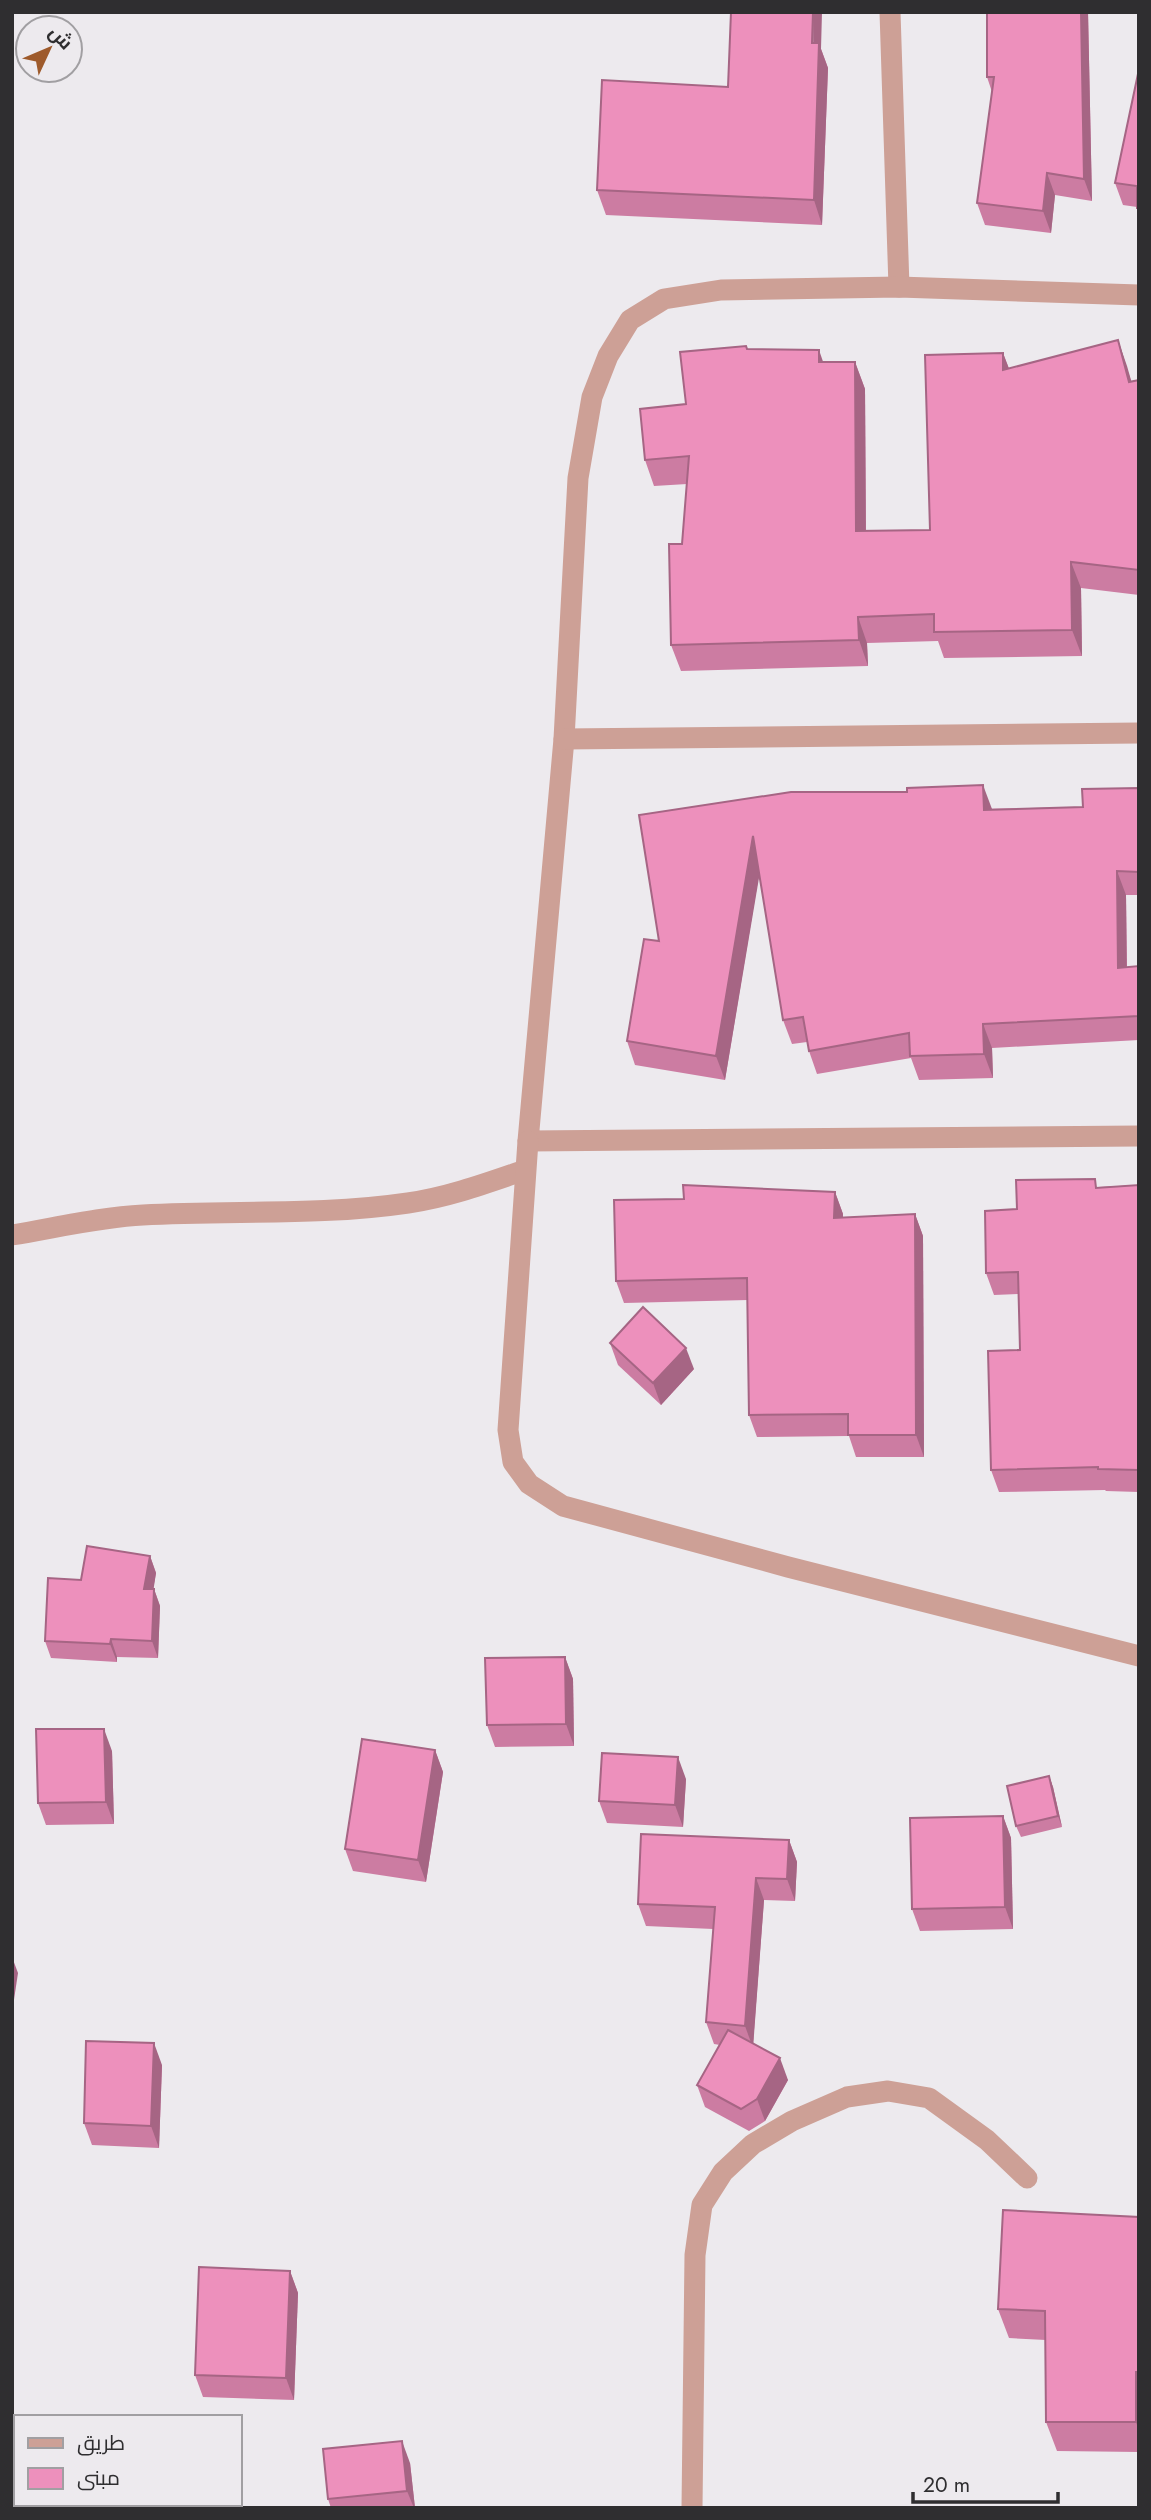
<svg xmlns="http://www.w3.org/2000/svg" width="1151" height="2520" font-family="Jost,Cairo,sans-serif">
<style>
.lines{fill:none;stroke-linecap:round;stroke-linejoin:round}
.lane{stroke:#cda096;stroke-width:21}
.street{stroke:#cda096;stroke-width:21}
.wall{fill:#cc7ca2}
.shaded-wall{fill:#a66584}
.building{fill:#ed90bc;stroke:#a66584;stroke-width:2}
</style>
<rect width="100%" height="100%" fill="#edeaee"/>
<g class="lines">
<!-- lane -->
<g class="lane">
<path d="M12 1235C55 1228 100 1217 143 1215 232 1210 320 1216 408 1203 449 1197 487 1183 525 1170"/>
<polyline points="692,2508 695,2255 702,2205 723,2172 753,2144 792,2121 847,2097 888,2091 929,2098 987,2140 1027,2178"/>
</g>
<!-- street -->
<g class="street">
<polyline points="890,12 899,287"/>
<polyline points="1139,295 899,287 721,290 664,299 630,320 608,356 592,397 578,478 564,739 528,1141 1139,1136"/>
<polyline points="564,739 1139,733"/>
<polyline points="528,1141 508,1430 513,1462 529,1484 563,1506 788,1567 1139,1656"/>
</g>
</g>
<!-- wall -->
<g class="wall">
<polygon points="987,12 1088,12 1092,201 1055,195 1051,233 985,225 977,203 992,92 987,77"/>
<polygon points="821,49 828,68 822,225 606,215 597,190 728,87"/>
<polygon points="1139,69 1139,212 1137,207 1123,205 1115,183"/>
<polygon points="1118,340 1131,381 1139,381 1139,595 1081,588 1082,656 944,658 938,641 867,643 868,666 681,671 671,645 682,544 687,484 654,486 645,460 686,404 746,346 748,349 823,362 855,362 865,389 866,531 930,530 1003,353 1009,369"/>
<polygon points="1139,788 1139,895 1126,895 1127,967 1139,966 1139,1040 992,1048 993,1078 919,1080 911,1058 817,1074 809,1051 807,1042 792,1044 783,1020 759,874 725,1080 635,1065 627,1041 659,941 639,815 1083,807"/>
<polygon points="1139,1185 1139,1492 1106,1491 1105,1490 999,1492 991,1470 1020,1350 1019,1294 994,1295 986,1273 1017,1209 1098,1187"/>
<polygon points="835,1192 843,1214 843,1218 915,1214 923,1236 924,1457 856,1457 849,1436 757,1437 749,1415 748,1300 624,1303 616,1281 684,1199"/>
<polygon points="610,1343 694,1369 661,1405 618,1365"/>
<polygon points="150,1556 156,1573 153,1589 154,1589 160,1606 158,1658 117,1657 117,1662 51,1658 45,1641 81,1580"/>
<polygon points="565,1657 573,1679 574,1746 495,1747 487,1725"/>
<polygon points="435,1750 443,1772 426,1882 353,1871 345,1849"/>
<polygon points="112,1751 114,1824 46,1825 38,1803"/>
<polygon points="1049,1776 1053,1787 1062,1827 1021,1837 1016,1826"/>
<polygon points="686,1779 683,1827 607,1823 599,1801"/>
<polygon points="1003,1816 1011,1838 1013,1929 920,1931 912,1909"/>
<polygon points="789,1840 797,1862 795,1901 764,1900 753,2044 788,2080 765,2121 749,2131 705,2107 697,2085 720,2045 714,2044 706,2022 713,1929 646,1926 638,1904"/>
<polygon points="162,2065 159,2148 92,2145 84,2123"/>
<polygon points="1139,2217 1139,2452 1057,2451 1046,2422 1046,2340 1009,2338 998,2309"/>
<polygon points="290,2271 298,2293 294,2400 203,2397 195,2375"/>
<polygon points="410,2463 415,2508 331,2508 328,2499"/>
</g>
<!-- shaded-wall -->
<g class="shaded-wall">
<polygon points="813,12 822,12 821,49 828,68 822,225 814,200"/>
<polygon points="1081,12 1088,12 1092,201 1084,179"/>
<polygon points="1047,173 1055,195 1051,233 1043,211"/>
<polygon points="1118,340 1127,366 1139,408 1129,382"/>
<polygon points="819,350 828,376 819,362"/>
<polygon points="1003,353 1013,379 1003,370"/>
<polygon points="855,362 865,389 866,557 856,531"/>
<polygon points="1071,562 1081,588 1082,656 1072,630"/>
<polygon points="858,617 867,643 868,666 859,640"/>
<polygon points="983,785 992,809 984,810"/>
<polygon points="753,836 762,860 725,1080 716,1056"/>
<polygon points="1117,871 1126,895 1127,992 1118,968"/>
<polygon points="983,1024 992,1048 993,1078 984,1054"/>
<polygon points="835,1192 843,1214 842,1240 834,1218"/>
<polygon points="915,1214 923,1236 924,1457 916,1435"/>
<polygon points="686,1348 694,1369 661,1405 653,1383"/>
<polygon points="150,1556 156,1573 151,1606 144,1589"/>
<polygon points="154,1589 160,1606 158,1658 152,1641"/>
<polygon points="111,1639 117,1657 117,1662 110,1644"/>
<polygon points="565,1657 573,1679 574,1746 566,1724"/>
<polygon points="104,1729 112,1751 114,1824 106,1802"/>
<polygon points="435,1750 443,1772 426,1882 418,1860"/>
<polygon points="678,1757 686,1779 683,1827 675,1805"/>
<polygon points="1049,1776 1053,1787 1062,1827 1058,1816"/>
<polygon points="1003,1816 1011,1838 1013,1929 1005,1907"/>
<polygon points="789,1840 797,1862 795,1901 787,1879"/>
<polygon points="756,1878 764,1900 753,2048 745,2026"/>
<polygon points="12,1957 18,1973 12,2013"/>
<polygon points="154,2043 162,2065 159,2148 151,2126"/>
<polygon points="780,2058 788,2080 765,2121 757,2099"/>
<polygon points="290,2271 298,2293 294,2400 286,2378"/>
<polygon points="1136,2372 1139,2381 1139,2431 1136,2422"/>
<polygon points="402,2441 410,2463 415,2508 414,2508 407,2491"/>
</g>
<!-- building -->
<g class="building">
<polygon points="731,12 813,12 812,43 819,43 814,200 597,190 602,80 728,87"/>
<polygon points="987,12 1081,12 1084,179 1047,173 1043,211 977,203 994,77 987,77"/>
<polygon points="1139,69 1139,208 1137,208 1137,186 1115,183"/>
<polygon points="1118,340 1129,382 1139,380 1139,570 1071,562 1072,630 934,632 934,614 858,617 859,640 671,645 669,544 682,544 689,456 645,460 640,409 686,404 680,352 746,346 747,349 819,350 819,362 855,362 856,531 930,530 925,355 1003,353 1003,370"/>
<polygon points="983,785 984,810 1083,807 1082,789 1139,788 1139,872 1117,871 1118,968 1139,966 1139,1016 983,1024 984,1054 910,1056 909,1033 809,1051 803,1017 783,1020 753,836 716,1056 627,1041 644,939 659,941 639,815 791,792 907,792 907,788"/>
<polygon points="1095,1179 1096,1188 1139,1185 1139,1470 1098,1469 1098,1467 991,1470 988,1351 1020,1350 1018,1272 986,1273 985,1211 1017,1209 1016,1180"/>
<polygon points="683,1185 835,1192 834,1218 915,1214 916,1435 848,1435 848,1414 749,1415 747,1278 616,1281 614,1200 684,1199"/>
<polygon points="643,1307 686,1348 653,1383 610,1343"/>
<polygon points="87,1546 150,1556 144,1589 154,1589 152,1641 111,1639 110,1644 45,1641 48,1578 81,1580"/>
<polygon points="565,1657 566,1724 487,1725 485,1658"/>
<polygon points="36,1729 104,1729 106,1802 38,1803"/>
<polygon points="362,1739 435,1750 418,1860 345,1849"/>
<polygon points="602,1753 678,1757 675,1805 599,1801"/>
<polygon points="1049,1776 1058,1816 1016,1826 1007,1786"/>
<polygon points="1003,1816 1005,1907 912,1909 910,1818"/>
<polygon points="641,1834 789,1840 787,1879 756,1878 745,2026 706,2022 715,1907 638,1904"/>
<polygon points="728,2030 780,2058 757,2099 741,2109 697,2085"/>
<polygon points="86,2041 154,2043 151,2126 84,2123"/>
<polygon points="1003,2210 1139,2217 1139,2372 1136,2372 1136,2422 1046,2422 1045,2311 998,2309"/>
<polygon points="199,2267 290,2271 286,2378 195,2375"/>
<polygon points="402,2441 407,2491 328,2499 323,2449"/>
</g>
<!-- border -->
<rect width="1151" height="2520" fill="none" stroke="#2f2e30" stroke-width="28"/>
<!-- legend -->
<rect x="14" y="2415" width="228" height="91" fill="#edeaee" stroke="#a19fa2" stroke-width="2"/>
<rect x="28" y="2438" width="35" height="10" fill="#cda096" stroke="#a19fa2" stroke-width="2"/>
<text x="77" y="2450" font-size="21" fill="#2f2e30">طريق</text>
<rect x="28" y="2468" width="35" height="21" fill="#ed90bc" stroke="#a19fa2" stroke-width="2"/>
<text x="77" y="2485" font-size="21" fill="#2f2e30">مبنى</text>
<!-- north arrow -->
<g transform="translate(49 49) rotate(46)"><circle r="33" fill="#edeaee" stroke="#a19fa2" stroke-width="2"/>
<path d="M0-5L12 26L0 18L-12 26Z" fill="#9e5a2b"/>
<text y="-10" font-size="19" font-weight="bold" text-anchor="middle" fill="#2f2e30">ش</text>
</g>
<!-- scale -->
<path d="M913 2492v10h145v-10" fill="none" stroke="#2f2e30" stroke-width="3.5"/>
<text x="923" y="2492" font-size="21" fill="#2f2e30" stroke="#edeaee" stroke-width="5" paint-order="stroke">20 m</text>
</svg>
